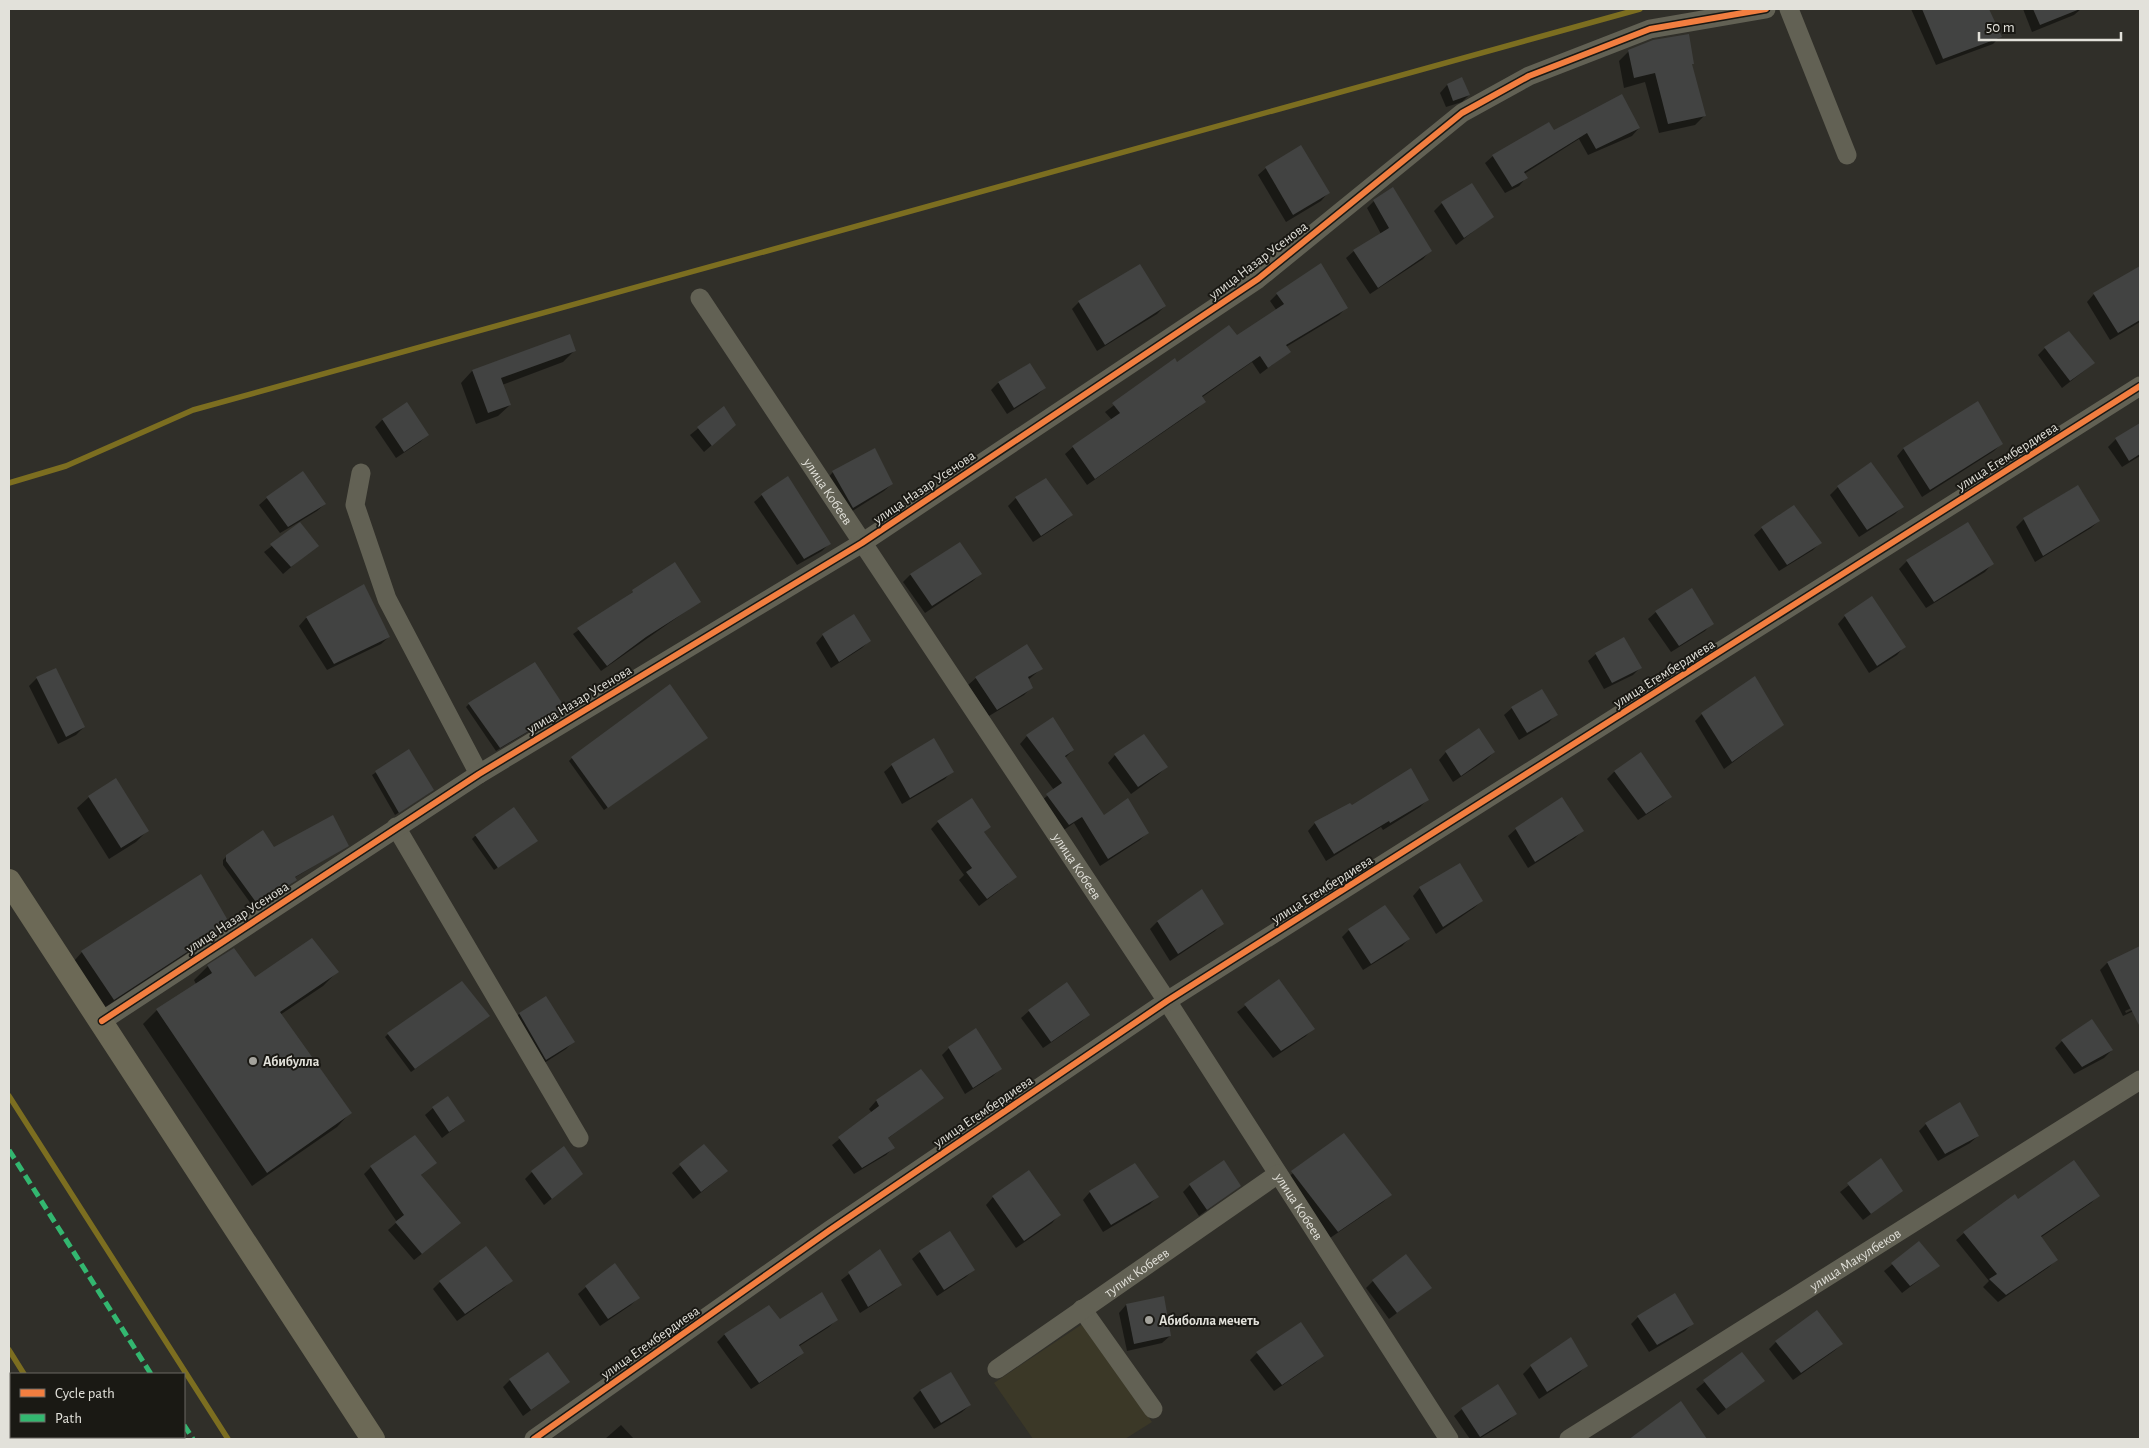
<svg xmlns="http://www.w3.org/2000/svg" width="2149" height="1448" font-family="'Alegreya Sans',sans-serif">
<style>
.built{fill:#3b3827}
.shadow{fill:#0007}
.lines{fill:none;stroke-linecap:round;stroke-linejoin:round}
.stream{stroke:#7c6e20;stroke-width:5.5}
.building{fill:#424342}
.minor{stroke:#626154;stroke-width:19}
.major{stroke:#6c6956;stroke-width:24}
.quiet{stroke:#33b770;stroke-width:5;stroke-dasharray:10 5;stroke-linecap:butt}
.cycleway-casing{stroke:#1a1914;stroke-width:9}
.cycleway{stroke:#f27e40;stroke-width:6}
.poi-dot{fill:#a4a39c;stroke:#1a1914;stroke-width:2}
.labels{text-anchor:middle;stroke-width:4;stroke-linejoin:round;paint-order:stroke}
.street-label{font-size:14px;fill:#e2e1da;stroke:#1a1914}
.poi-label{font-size:14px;font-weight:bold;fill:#e2e1da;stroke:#1a1914;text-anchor:start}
</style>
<rect width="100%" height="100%" fill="#302f29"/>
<!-- built -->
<polygon class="built" points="1084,1323 1152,1422 1125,1439 1033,1439 994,1383"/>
<!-- shadow -->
<g class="shadow">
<polygon points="1911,9 1988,9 2000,37 1993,44 1936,65"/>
<polygon points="2023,9 2081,9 2074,15 2032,32"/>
<polygon points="1629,51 1691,65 1705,115 1695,125 1659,133 1645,82 1624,88 1619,61"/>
<polygon points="1447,85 1469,95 1462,102 1446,107 1440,93"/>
<polygon points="1548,123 1553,131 1639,128 1632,136 1588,155 1579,139 1524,174 1526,178 1519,186 1505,193 1485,163 1493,156"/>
<polygon points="1266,168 1328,193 1321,201 1286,222 1258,175"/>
<polygon points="1374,201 1430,251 1423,259 1370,294 1346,258 1354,251 1381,234 1367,208"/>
<polygon points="1442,203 1493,216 1456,245 1434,211"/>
<polygon points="2138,269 2140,273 2140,322 2110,340 2087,302 2094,294"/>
<polygon points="1277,294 1346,308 1339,315 1286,347 1289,352 1260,374 1252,362 1201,398 1204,402 1197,409 1087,485 1065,454 1073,447 1112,420 1105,412 1174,360 1177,364 1237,337 1277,311 1270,301"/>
<polygon points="1079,302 1165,306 1157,314 1097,351 1072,309"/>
<polygon points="569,335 574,351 563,362 502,385 510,405 498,416 476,424 461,383 472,371"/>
<polygon points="2045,348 2094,363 2062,388 2038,355"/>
<polygon points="1029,364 1045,388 1037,395 1007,414 991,390 998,383"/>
<polygon points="407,404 427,435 420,442 396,458 375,427 382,420"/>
<polygon points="723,408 727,432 704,452 690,435"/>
<polygon points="2140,424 2140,456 2122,467 2108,447 2116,439"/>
<polygon points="2001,444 1994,451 1922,497 1897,456 1904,448"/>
<polygon points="1871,464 1902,507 1895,514 1859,537 1830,495 1838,487"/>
<polygon points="833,472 892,484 884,491 846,515 826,480"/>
<polygon points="1046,480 1072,515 1064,522 1033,542 1008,506 1016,498"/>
<polygon points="2077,486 2099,521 2091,528 2035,562 2016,527 2024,519"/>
<polygon points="762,495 829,544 822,551 797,565 754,502"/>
<polygon points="267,498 325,504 317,511 299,522 317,545 283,574 264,552 300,524 299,522 280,533 259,505"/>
<polygon points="1967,524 1992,564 1985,572 1926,608 1899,569 1907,561"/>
<polygon points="1762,528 1820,543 1813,550 1779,571 1754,535"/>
<polygon points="959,544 980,574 973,581 925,613 903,582 910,575"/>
<polygon points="674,563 699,602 601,671 573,634"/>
<polygon points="364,586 389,637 381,644 327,670 299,626 306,618"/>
<polygon points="1656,612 1712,623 1705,631 1671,652 1648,619"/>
<polygon points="1845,616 1904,647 1897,655 1869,673 1838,624"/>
<polygon points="823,635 869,641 862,648 831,668 816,643"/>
<polygon points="1596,654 1641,667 1633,675 1604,689 1588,661"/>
<polygon points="1041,669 1028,680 1031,688 1024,695 989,716 968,685 976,678"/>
<polygon points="37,678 84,727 76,735 58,744 29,686"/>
<polygon points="469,704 561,712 496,751 466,707"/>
<polygon points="1512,708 1556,714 1549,722 1519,740 1504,715"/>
<polygon points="1702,714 1783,725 1724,769 1695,721"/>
<polygon points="1027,736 1073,750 1065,758 1104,817 1148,832 1140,840 1100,866 1074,823 1061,832 1040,802 1054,790 1020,744"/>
<polygon points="703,741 604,810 569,761 572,758"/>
<polygon points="408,751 429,793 395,815 372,775"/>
<polygon points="1446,752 1494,752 1486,760 1453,782 1439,760"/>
<polygon points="1641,754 1671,797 1663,804 1638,820 1607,779 1614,772"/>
<polygon points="1115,755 1167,766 1159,774 1131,794 1108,763"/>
<polygon points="892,765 952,771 945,779 902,804 884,772"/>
<polygon points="89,797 147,831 136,842 109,859 77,808"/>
<polygon points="1428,799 1420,807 1383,830 1381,827 1326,861 1308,831 1315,823 1351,807"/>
<polygon points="938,822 989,827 983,833 1008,884 979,906 959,880 964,875 931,829"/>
<polygon points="1516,829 1582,831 1575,838 1528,868 1508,836"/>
<polygon points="475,836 533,844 494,870 472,839"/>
<polygon points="347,846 294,878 292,883 254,908 223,865 223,860 227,856 274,848"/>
<polygon points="1420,888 1482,901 1474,908 1436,934 1413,896"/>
<polygon points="1157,922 1222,923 1215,931 1170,961 1150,929"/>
<polygon points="228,924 219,932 104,1008 74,961 82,952"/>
<polygon points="1349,930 1409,939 1402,946 1363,970 1342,937"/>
<polygon points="2140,947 2140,1004 2125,1011 2126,1013 2140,1006 2140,1008 2123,1016 2100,970 2107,963"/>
<polygon points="208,966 254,978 337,972 323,986 280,1015 351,1112 337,1127 252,1186 143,1024 157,1010 196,984 194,980"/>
<polygon points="1279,980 1313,1028 1306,1036 1273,1058 1237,1012"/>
<polygon points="545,998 574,1041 566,1049 538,1067 512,1022 519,1014"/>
<polygon points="1029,1011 1088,1015 1081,1022 1043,1048 1021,1018"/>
<polygon points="488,1016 411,1072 385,1037 388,1034"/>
<polygon points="2062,1041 2112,1050 2104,1058 2074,1074 2055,1048"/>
<polygon points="949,1048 1000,1069 993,1076 965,1094 942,1055"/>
<polygon points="920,1071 942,1098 887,1139 893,1148 886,1155 854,1174 832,1145 872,1113 869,1109 876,1101"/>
<polygon points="433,1108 464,1121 442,1138 425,1115"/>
<polygon points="1926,1124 1978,1136 1970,1143 1938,1161 1919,1131"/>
<polygon points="1344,1135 1390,1195 1383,1202 1330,1238 1284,1180"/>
<polygon points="704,1145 719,1178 693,1199 672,1173"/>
<polygon points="1881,1160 1901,1191 1863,1220 1840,1192"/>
<polygon points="436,1163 420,1176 452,1230 414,1260 388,1230 397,1222 364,1174 371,1167"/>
<polygon points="532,1172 582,1174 544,1205 525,1179"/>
<polygon points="1190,1185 1240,1186 1199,1216 1183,1192"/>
<polygon points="1090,1192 1157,1197 1150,1204 1103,1232 1083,1200"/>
<polygon points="2098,1196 2091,1203 2040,1238 2056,1260 2049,1267 1998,1302 1983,1287 1989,1281 1956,1240 1964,1233 2018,1201"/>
<polygon points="993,1197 1059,1215 1052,1223 1016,1248 986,1205"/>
<polygon points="1919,1243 1938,1266 1902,1293 1884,1271"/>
<polygon points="879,1251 901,1285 893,1292 860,1313 841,1280"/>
<polygon points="920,1252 973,1270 966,1277 937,1296 912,1259"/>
<polygon points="511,1281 504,1288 457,1321 433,1289 440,1282"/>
<polygon points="1373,1281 1430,1288 1389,1319 1366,1288"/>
<polygon points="586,1287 638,1298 631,1305 600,1326 578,1294"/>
<polygon points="1163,1297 1170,1336 1162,1343 1127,1351 1119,1313 1126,1305"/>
<polygon points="768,1307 779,1321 836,1320 829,1327 798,1347 803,1353 795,1360 751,1389 717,1342 724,1335"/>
<polygon points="1638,1317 1692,1324 1685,1331 1649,1352 1631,1324"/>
<polygon points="1570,1339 1586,1366 1579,1373 1539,1399 1523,1374 1531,1366"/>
<polygon points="1776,1342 1842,1344 1834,1351 1793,1380 1769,1349"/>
<polygon points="1257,1353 1322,1356 1315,1363 1274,1391 1250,1360"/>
<polygon points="1741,1353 1763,1381 1718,1415 1696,1389"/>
<polygon points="950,1373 970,1405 962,1412 934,1429 913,1398 920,1391"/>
<polygon points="510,1380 569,1382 523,1416 503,1387"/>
<polygon points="1680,1403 1706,1439 1629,1439"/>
<polygon points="1462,1409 1515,1414 1508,1421 1479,1439 1470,1439 1454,1416"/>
<polygon points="621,1425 634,1439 605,1439"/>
</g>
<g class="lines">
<!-- stream -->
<g class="stream">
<polyline points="9,483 66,466 193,410 1640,9"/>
<polyline points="9,1096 228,1439"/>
<polyline points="9,1350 24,1374"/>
<polyline points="63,1437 64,1439"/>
</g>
</g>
<!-- building -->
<g class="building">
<polygon points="1922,9 1989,9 2002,37 1943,59"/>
<polygon points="2033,9 2080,9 2040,25"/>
<polygon points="1689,34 1694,64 1692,64 1706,116 1668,124 1655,73 1634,78 1628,50 1653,40"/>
<polygon points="1462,77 1470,95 1453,101 1447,84"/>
<polygon points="1622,94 1640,128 1596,149 1587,133 1524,172 1528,178 1512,187 1492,155 1549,122 1554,130"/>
<polygon points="1301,145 1330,193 1293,215 1265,167"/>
<polygon points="1472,183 1494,217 1464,238 1441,202"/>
<polygon points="1393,187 1432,251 1378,288 1353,250 1389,228 1373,200"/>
<polygon points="1321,263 1348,308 1286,345 1291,352 1268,368 1260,356 1202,396 1206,402 1095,479 1072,446 1120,413 1112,403 1175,358 1177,362 1229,325 1237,335 1284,304 1276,293"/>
<polygon points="1140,264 1166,306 1105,345 1078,301"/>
<polygon points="2140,266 2140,320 2118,333 2093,293"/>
<polygon points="2069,331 2095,363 2070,381 2044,347"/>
<polygon points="570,334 576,351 501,378 511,405 488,413 472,370"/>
<polygon points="1030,363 1046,388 1014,408 998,382"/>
<polygon points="1978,401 2003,444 1930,490 1903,448"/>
<polygon points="407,402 429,435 404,452 382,419"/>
<polygon points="724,406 736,425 712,446 697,427"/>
<polygon points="2140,423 2140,454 2129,461 2115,438"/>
<polygon points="875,448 893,484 853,508 832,471"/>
<polygon points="1871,462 1904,507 1867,530 1837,486"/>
<polygon points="303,471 326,504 288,527 266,497"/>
<polygon points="788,476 831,544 804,559 761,494"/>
<polygon points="1046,478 1073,515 1041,536 1015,497"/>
<polygon points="2078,485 2100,521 2043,556 2023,518"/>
<polygon points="1794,505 1822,543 1787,565 1761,527"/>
<polygon points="300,522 319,546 291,567 270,544"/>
<polygon points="1968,522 1994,564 1934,602 1906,560"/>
<polygon points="960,542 982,574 932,606 910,574"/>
<polygon points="675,562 701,602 646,637 607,666 577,628 633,592 632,590"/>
<polygon points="364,584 390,637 334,664 306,617"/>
<polygon points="1692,588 1714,624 1679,646 1655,611"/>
<polygon points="1872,596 1906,647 1877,666 1844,615"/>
<polygon points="854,614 871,641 839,662 822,634"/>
<polygon points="1624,637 1642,668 1612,683 1595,653"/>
<polygon points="1027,644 1043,669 1028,677 1033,688 997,710 975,677"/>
<polygon points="535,662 566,709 500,748 468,703"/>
<polygon points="56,668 85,727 66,737 36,677"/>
<polygon points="1755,676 1784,725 1732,762 1701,713"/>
<polygon points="670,684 708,738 608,808 571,757"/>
<polygon points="1542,689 1558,715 1527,733 1511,707"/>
<polygon points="1053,717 1074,750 1065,756 1104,815 1128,798 1149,833 1108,859 1082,817 1069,825 1046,794 1062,783 1026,735"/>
<polygon points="1479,728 1495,752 1461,776 1445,751"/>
<polygon points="1144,734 1168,767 1138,787 1114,754"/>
<polygon points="934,738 954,772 910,798 891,764"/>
<polygon points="409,749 434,790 399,813 375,771"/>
<polygon points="1641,752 1672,797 1646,814 1614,771"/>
<polygon points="1411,768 1429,800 1390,823 1389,821 1334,854 1314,822 1350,803 1352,805"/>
<polygon points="116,778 149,831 121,848 88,796"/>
<polygon points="1562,797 1584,831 1535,862 1515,828"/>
<polygon points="972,798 991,827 984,832 1017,877 987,899 966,872 972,868 937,821"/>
<polygon points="514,807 538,841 498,868 475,835"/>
<polygon points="333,815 349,846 295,877 297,880 258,905 226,861 226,855 263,830 274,847"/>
<polygon points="1460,863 1483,901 1443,927 1419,887"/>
<polygon points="201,874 230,924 114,1000 81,951"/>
<polygon points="1202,889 1224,924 1178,954 1157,921"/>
<polygon points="1385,905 1410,939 1371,964 1348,929"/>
<polygon points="312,938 339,972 280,1012 352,1113 267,1173 156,1009 212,973 207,965 234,948 255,977"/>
<polygon points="2140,946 2140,1027 2107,962"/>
<polygon points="1279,979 1315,1029 1281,1051 1244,1004"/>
<polygon points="462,981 490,1016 415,1069 387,1033"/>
<polygon points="1067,982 1090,1015 1051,1042 1028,1010"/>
<polygon points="546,996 575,1042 546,1060 519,1013"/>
<polygon points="2092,1019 2113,1050 2082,1067 2061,1040"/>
<polygon points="976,1028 1002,1069 973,1088 948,1047"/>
<polygon points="921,1069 944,1098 888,1138 895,1148 862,1168 838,1137 879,1106 876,1100"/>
<polygon points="448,1096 465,1121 449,1132 432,1107"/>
<polygon points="1960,1102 1979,1136 1945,1154 1925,1123"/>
<polygon points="1344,1133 1392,1195 1338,1232 1291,1171"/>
<polygon points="415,1135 437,1163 421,1175 461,1223 422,1254 395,1222 404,1215 370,1166"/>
<polygon points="704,1144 728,1171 701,1192 679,1164"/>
<polygon points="564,1146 583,1174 552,1199 531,1171"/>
<polygon points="1881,1158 1903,1191 1871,1214 1847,1183"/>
<polygon points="1224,1160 1241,1186 1207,1210 1189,1184"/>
<polygon points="2074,1160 2100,1196 2041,1236 2058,1260 2006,1295 1989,1279 1997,1274 1963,1232 2015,1194 2018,1199"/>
<polygon points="1135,1163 1159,1197 1111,1225 1089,1191"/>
<polygon points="1029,1170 1061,1215 1024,1241 992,1196"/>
<polygon points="950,1231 975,1270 944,1290 919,1251"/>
<polygon points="1919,1241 1940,1266 1910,1286 1891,1263"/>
<polygon points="486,1246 513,1281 465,1314 439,1281"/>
<polygon points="880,1249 902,1285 868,1307 848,1272"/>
<polygon points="1406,1254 1432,1288 1397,1313 1372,1280"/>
<polygon points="615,1263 640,1298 608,1319 585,1286"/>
<polygon points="822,1292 838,1320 799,1345 804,1353 759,1383 724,1334 769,1305 780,1319"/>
<polygon points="1675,1293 1694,1324 1657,1345 1637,1316"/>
<polygon points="1164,1296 1171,1336 1134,1344 1126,1304"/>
<polygon points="1817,1310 1843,1344 1801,1373 1775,1341"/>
<polygon points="1301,1322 1324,1356 1282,1385 1256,1352"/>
<polygon points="1571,1337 1588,1366 1547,1392 1530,1365"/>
<polygon points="548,1352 570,1382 531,1410 509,1379"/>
<polygon points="1742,1352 1765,1381 1726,1409 1703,1380"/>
<polygon points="951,1372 971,1405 941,1423 920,1390"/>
<polygon points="1498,1384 1517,1414 1480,1437 1461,1408"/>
<polygon points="1681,1401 1707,1439 1629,1439"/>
</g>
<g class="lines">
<!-- minor -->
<g class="minor">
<polyline points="1789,9 1847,155"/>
<path id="s1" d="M700 298 1167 1001 1449 1439"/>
<polyline points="361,473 355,505 387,599 479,774"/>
<polyline points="396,827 579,1138"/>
<polyline points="102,1021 479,774 862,543 1258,279 1462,113 1529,76 1650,29 1766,9"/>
<polyline points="1082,1309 1153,1409"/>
<path id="s2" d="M997 1369 1278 1174"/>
<polyline points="534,1439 830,1230 1167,1001 2140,386"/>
<path id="s3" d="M1569 1439 2140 1080"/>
</g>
<!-- major -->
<polyline class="major" points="9,881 373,1439"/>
<!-- quiet -->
<g class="quiet">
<polyline points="9,1150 151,1374"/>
<polyline points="184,1425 193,1439"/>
</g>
<!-- cycleway casing -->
<g class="cycleway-casing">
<g id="cycleway">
<polyline points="102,1021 479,774 862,543 1258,279 1462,113 1529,76 1650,29 1766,9"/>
<polyline points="534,1439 830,1230 1167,1001 2140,386"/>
</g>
</g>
<!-- cycleway -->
<use href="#cycleway" class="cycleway"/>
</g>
<!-- markers -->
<g class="poi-dot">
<circle cx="253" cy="1061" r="5"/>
<circle cx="1149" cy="1320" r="5"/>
</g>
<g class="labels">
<!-- street labels -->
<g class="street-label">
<text transform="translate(1258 260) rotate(-37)" y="5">улица Назар Усенова</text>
<text transform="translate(2007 456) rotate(-32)" y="5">улица Егембердиева</text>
<text transform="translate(924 487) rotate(-34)" y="5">улица Назар Усенова</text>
<text dy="5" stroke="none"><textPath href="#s1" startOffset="232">улица Кобеев</textPath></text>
<text transform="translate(1664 673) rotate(-32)" y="5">улица Егембердиева</text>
<text transform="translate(579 699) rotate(-31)" y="5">улица Назар Усенова</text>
<text dy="5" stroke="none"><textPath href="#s1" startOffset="682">улица Кобеев</textPath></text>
<text transform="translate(1322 889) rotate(-32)" y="5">улица Егембердиева</text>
<text transform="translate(237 917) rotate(-33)" y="5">улица Назар Усенова</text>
<text transform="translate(983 1111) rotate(-34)" y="5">улица Егембердиева</text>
<text dy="5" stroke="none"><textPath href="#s1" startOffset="1088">улица Кобеев</textPath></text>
<text dy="5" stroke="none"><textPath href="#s3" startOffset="338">улица Макулбеков</textPath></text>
<text dy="5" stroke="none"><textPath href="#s2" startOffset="170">тупик Кобеев</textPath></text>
<text transform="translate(650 1342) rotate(-35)" y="5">улица Егембердиева</text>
</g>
<!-- poi labels -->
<g class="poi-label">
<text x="263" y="1066">Абибулла</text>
<text x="1159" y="1325">Абиболла мечеть</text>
</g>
</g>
<!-- border -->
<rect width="2149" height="1448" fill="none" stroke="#e2e1da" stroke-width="20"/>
<!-- legend -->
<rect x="10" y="1373" width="175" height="65" fill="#1a1914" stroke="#6a6963"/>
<rect x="20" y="1389" width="25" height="8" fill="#f27e40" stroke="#6a6963"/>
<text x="55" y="1398" font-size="15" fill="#e2e1da">Cycle path</text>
<rect x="20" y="1414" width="25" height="8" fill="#33b770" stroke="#6a6963"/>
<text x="55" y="1423" font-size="15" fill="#e2e1da">Path</text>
<!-- scale -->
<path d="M1979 32v8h142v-8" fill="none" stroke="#e2e1da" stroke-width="2.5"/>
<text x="1986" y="32" font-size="15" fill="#e2e1da" stroke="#1a1914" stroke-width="4" paint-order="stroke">50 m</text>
</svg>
